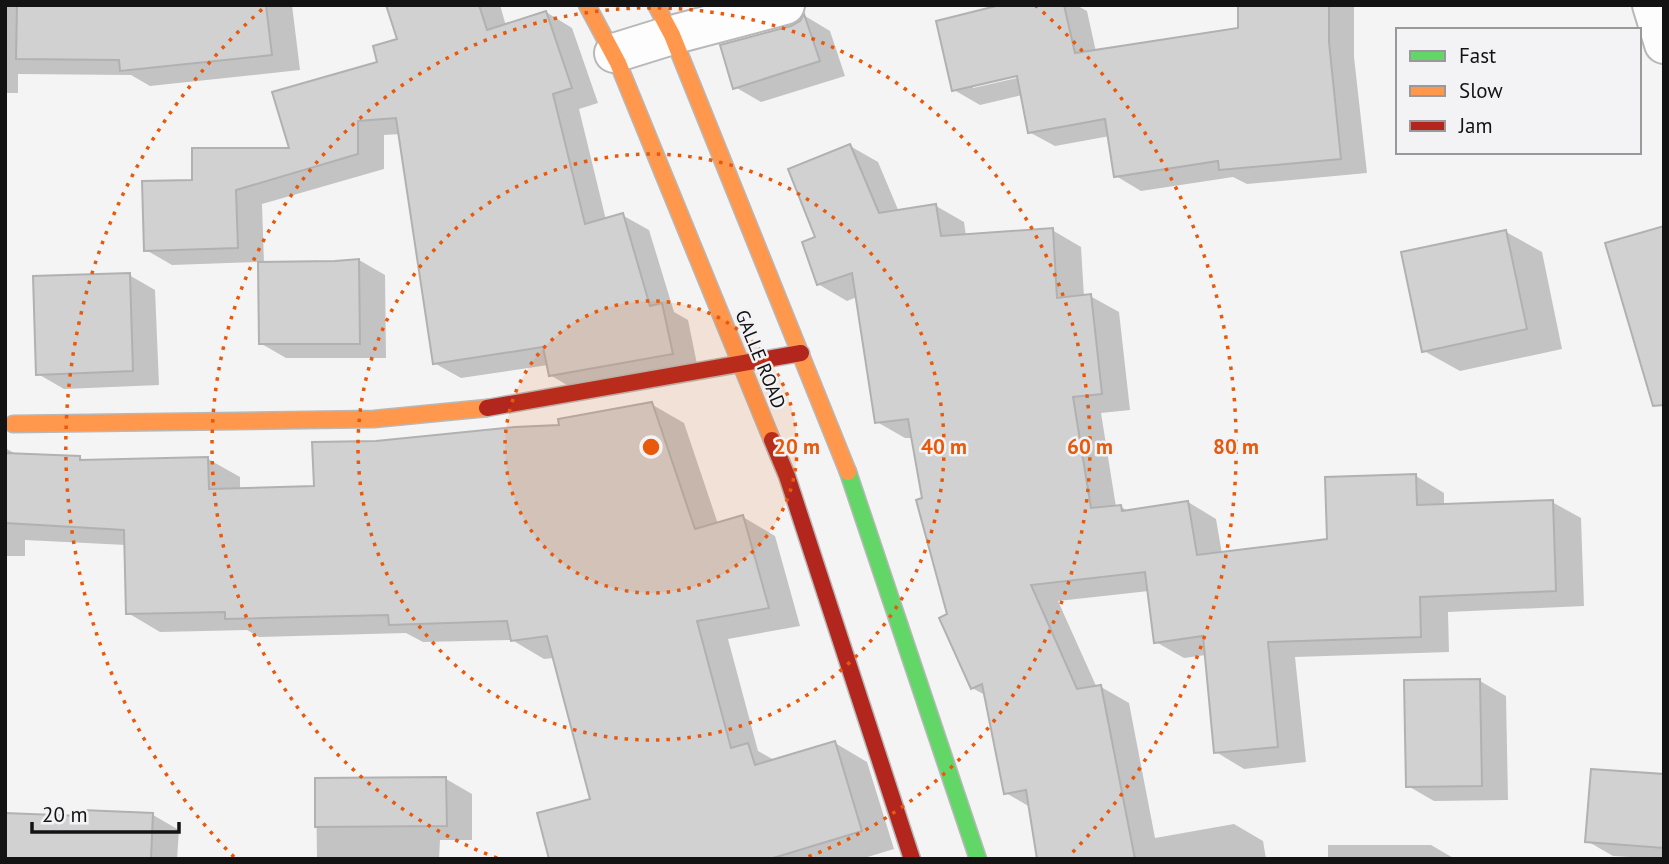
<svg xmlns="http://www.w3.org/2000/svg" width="1669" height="864" font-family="'PT Sans',sans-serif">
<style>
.shadow{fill:#0003;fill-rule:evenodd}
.building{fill:#d1d1d1;stroke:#b1b1b1;stroke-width:2}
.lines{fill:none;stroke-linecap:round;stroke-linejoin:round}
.street-casing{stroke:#b8b8b9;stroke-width:42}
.fast-casing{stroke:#b8b8b9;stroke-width:19}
.slow-casing{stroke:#b8b8b9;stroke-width:19}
.jam-casing{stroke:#b8b8b9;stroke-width:19}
.street{stroke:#fdfdfd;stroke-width:38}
.fast{stroke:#63d668;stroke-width:16}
.slow{stroke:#ff974d;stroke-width:16}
.jam{stroke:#b3261e;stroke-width:16}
.ring{fill:none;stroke:#e8590c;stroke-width:3.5;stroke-dasharray:3.5 7}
.labels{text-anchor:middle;stroke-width:5;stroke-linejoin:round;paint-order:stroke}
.street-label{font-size:19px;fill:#131314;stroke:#f3f3f5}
.centre{fill:#e8590c;stroke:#f3f3f5;stroke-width:3.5}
.ring-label{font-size:21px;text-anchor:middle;font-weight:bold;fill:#e8590c;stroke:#f3f3f5;stroke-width:5;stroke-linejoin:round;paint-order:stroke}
</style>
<rect width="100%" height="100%" fill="#f4f4f4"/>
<!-- shadow -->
<g class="shadow">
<polygon points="5,5 292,5 300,70 150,86 131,75 18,74 18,93 5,93"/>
<polygon points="388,5 500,5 506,26 546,12 572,28 598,103 579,109 606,220 622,215 649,230 674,312 688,320 698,369 577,391 550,375 548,365 461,378 434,363 401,134 384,135 384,169 262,204 264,264 335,263 359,260 385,275 386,358 286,358 260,343 259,262 172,265 146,250 194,181 291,149 379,63 399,40"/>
<path d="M1022 5H1076L1087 11 1096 52 1240 29 1239 5H1354V57L1367 173 1247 184 1233 177 1141 191 1116 176 1110 136 1055 146 1029 132 1022 95 980 105 954 90ZM1025 72 1026 76 973 88V85Z"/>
<polygon points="805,16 830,31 845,76 761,102 735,87"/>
<polygon points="850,146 878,162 899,212 936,206 964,222 966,236 1052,230 1081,247 1084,297 1090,296 1119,312 1130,410 1101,413 1116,507 1121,507 1130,512 1188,502 1216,519 1222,554 1329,540 1416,476 1444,493 1444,506 1552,502 1581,518 1584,606 1448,612 1449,652 1295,657 1306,762 1244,769 1216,752 1206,655 1184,658 1156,642 1149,591 1058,601 1097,688 1101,687 1129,703 1155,838 1234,824 1263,841 1266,859 1039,859 1030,807 1006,793 987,696 972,688 949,615 924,500 913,438 905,438 877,422 857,297 847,301 818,284 818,238"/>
<polygon points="1506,232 1542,252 1562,349 1460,371 1424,351"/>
<polygon points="129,275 155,290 159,385 64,389 38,374"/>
<polygon points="651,404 684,423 718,524 743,517 775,536 800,626 728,639 758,751 776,761 835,743 867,762 894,849 861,859 550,859 592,800 554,658 544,659 512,640 423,642 406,633 259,637 247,630 160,632 128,613 126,545 25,540 25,556 5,556 5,448 18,455 80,458 86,461 208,459 240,477 240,490 316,488 376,443 561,427"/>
<polygon points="1480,681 1506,696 1508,800 1434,801 1408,786"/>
<polygon points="1664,776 1664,859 1613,856 1587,841"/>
<polygon points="316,779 446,779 472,794 472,840 440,840 439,859 317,859"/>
<polygon points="153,815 179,830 177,859 5,859"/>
<polygon points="1328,845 1431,845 1455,859 1328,859"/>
</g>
<!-- building -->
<g class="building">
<polygon points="17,5 266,5 272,55 120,71 119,60 16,59"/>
<polygon points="386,5 479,5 487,30 546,11 572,88 553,94 585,224 623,213 650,306 662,303 673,354 549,376 543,347 433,364 396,118 358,121 358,154 236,190 238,248 144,251 142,181 192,180 192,148 289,148 272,92 377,62 373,46 397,39"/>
<polygon points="1000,5 1064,5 1075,53 1238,28 1238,5 1329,5 1329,42 1341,159 1219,170 1218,161 1114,177 1105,119 1028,133 1017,76 952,91 936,21"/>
<polygon points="804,14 820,61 733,89 720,45 791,26 800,21"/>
<polygon points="850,144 879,213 936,204 941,236 1053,228 1057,298 1091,294 1102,394 1073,397 1091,508 1121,505 1122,511 1188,501 1197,555 1327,539 1325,477 1416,474 1417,505 1553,500 1556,591 1420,597 1421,637 1268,642 1278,747 1214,753 1203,636 1154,643 1145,572 1031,585 1077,689 1101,685 1135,859 1037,859 1026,790 1004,794 982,684 971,689 939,618 947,614 916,500 922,498 908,419 875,423 852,273 817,285 802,242 815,237 788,169"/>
<polygon points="1664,226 1664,405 1653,406 1605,243"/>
<polygon points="1506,230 1527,329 1422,352 1401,252"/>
<polygon points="359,259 360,344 259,344 258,262 335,261"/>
<polygon points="130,273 133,371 36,375 33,276"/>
<polygon points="652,402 695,529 743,515 769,608 697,621 731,748 748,743 755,765 835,741 862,831 770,859 549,859 537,813 590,799 547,636 511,641 507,621 389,625 388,615 225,619 225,612 126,614 124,530 5,523 5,453 80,456 80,460 208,457 209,489 314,486 312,442 376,441 515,427 559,425 558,419"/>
<polygon points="1480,679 1482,786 1406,787 1404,680"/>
<polygon points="1591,769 1664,774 1664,848 1585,842"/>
<polygon points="446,777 447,826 315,827 315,778"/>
<polygon points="82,810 153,813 151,859 5,859 5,813 82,816"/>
</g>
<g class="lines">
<!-- street casing -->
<g class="street-casing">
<g id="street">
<polyline points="1652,5 1664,44"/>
<polyline points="614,53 672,35 785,5"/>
</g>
</g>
<!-- fast casing -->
<g class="fast-casing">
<polyline id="fast" points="848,472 978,859"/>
</g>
<!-- slow casing -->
<g class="slow-casing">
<g id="slow">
<polyline points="587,5 618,63 772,440"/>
<polyline points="656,5 672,35 848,472"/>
<polyline points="13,424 374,419 487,408"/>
</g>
</g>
<!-- jam casing -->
<g class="jam-casing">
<g id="jam">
<polyline points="487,408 801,353"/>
<polyline points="772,440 787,476 912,859"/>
</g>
</g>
<!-- street -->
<use href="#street" class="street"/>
<!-- fast -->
<use href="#fast" class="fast"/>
<!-- slow -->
<use href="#slow" class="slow"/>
<!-- jam -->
<use href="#jam" class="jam"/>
</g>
<!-- distance rings -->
<circle cx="651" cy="447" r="146" fill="#e8590c" fill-opacity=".12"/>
<g class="ring">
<circle cx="651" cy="447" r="146"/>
<circle cx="651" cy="447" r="293"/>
<path d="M497 858A439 439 0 1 1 805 858"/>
<path d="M234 857A585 585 0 0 1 267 5M1035 5A585 585 0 0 1 1068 857"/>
</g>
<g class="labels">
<!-- street labels -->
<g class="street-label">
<text transform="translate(761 359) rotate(68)" y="7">GALLE ROAD</text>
</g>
</g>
<circle cx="651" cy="447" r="10" class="centre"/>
<g class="ring-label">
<text x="797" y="454">20 m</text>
<text x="944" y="454">40 m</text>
<text x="1090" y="454">60 m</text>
<text x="1236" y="454">80 m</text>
</g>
<!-- border -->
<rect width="1669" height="864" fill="none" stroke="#131314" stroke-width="14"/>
<!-- legend -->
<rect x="1396" y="28" width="245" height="126" fill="#f3f3f5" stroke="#99999b" stroke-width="2"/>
<rect x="1410" y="51" width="35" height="10" fill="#63d668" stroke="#99999b" stroke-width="2"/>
<text x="1459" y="63" font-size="21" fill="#131314">Fast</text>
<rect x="1410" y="86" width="35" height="10" fill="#ff974d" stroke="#99999b" stroke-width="2"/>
<text x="1459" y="98" font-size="21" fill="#131314">Slow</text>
<rect x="1410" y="121" width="35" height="10" fill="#b3261e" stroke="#99999b" stroke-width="2"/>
<text x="1459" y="133" font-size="21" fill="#131314">Jam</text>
<!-- scale -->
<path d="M32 822v10h147v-10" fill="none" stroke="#131314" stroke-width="3.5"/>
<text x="42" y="822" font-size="21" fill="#131314" stroke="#f3f3f5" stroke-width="5" paint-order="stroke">20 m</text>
</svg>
